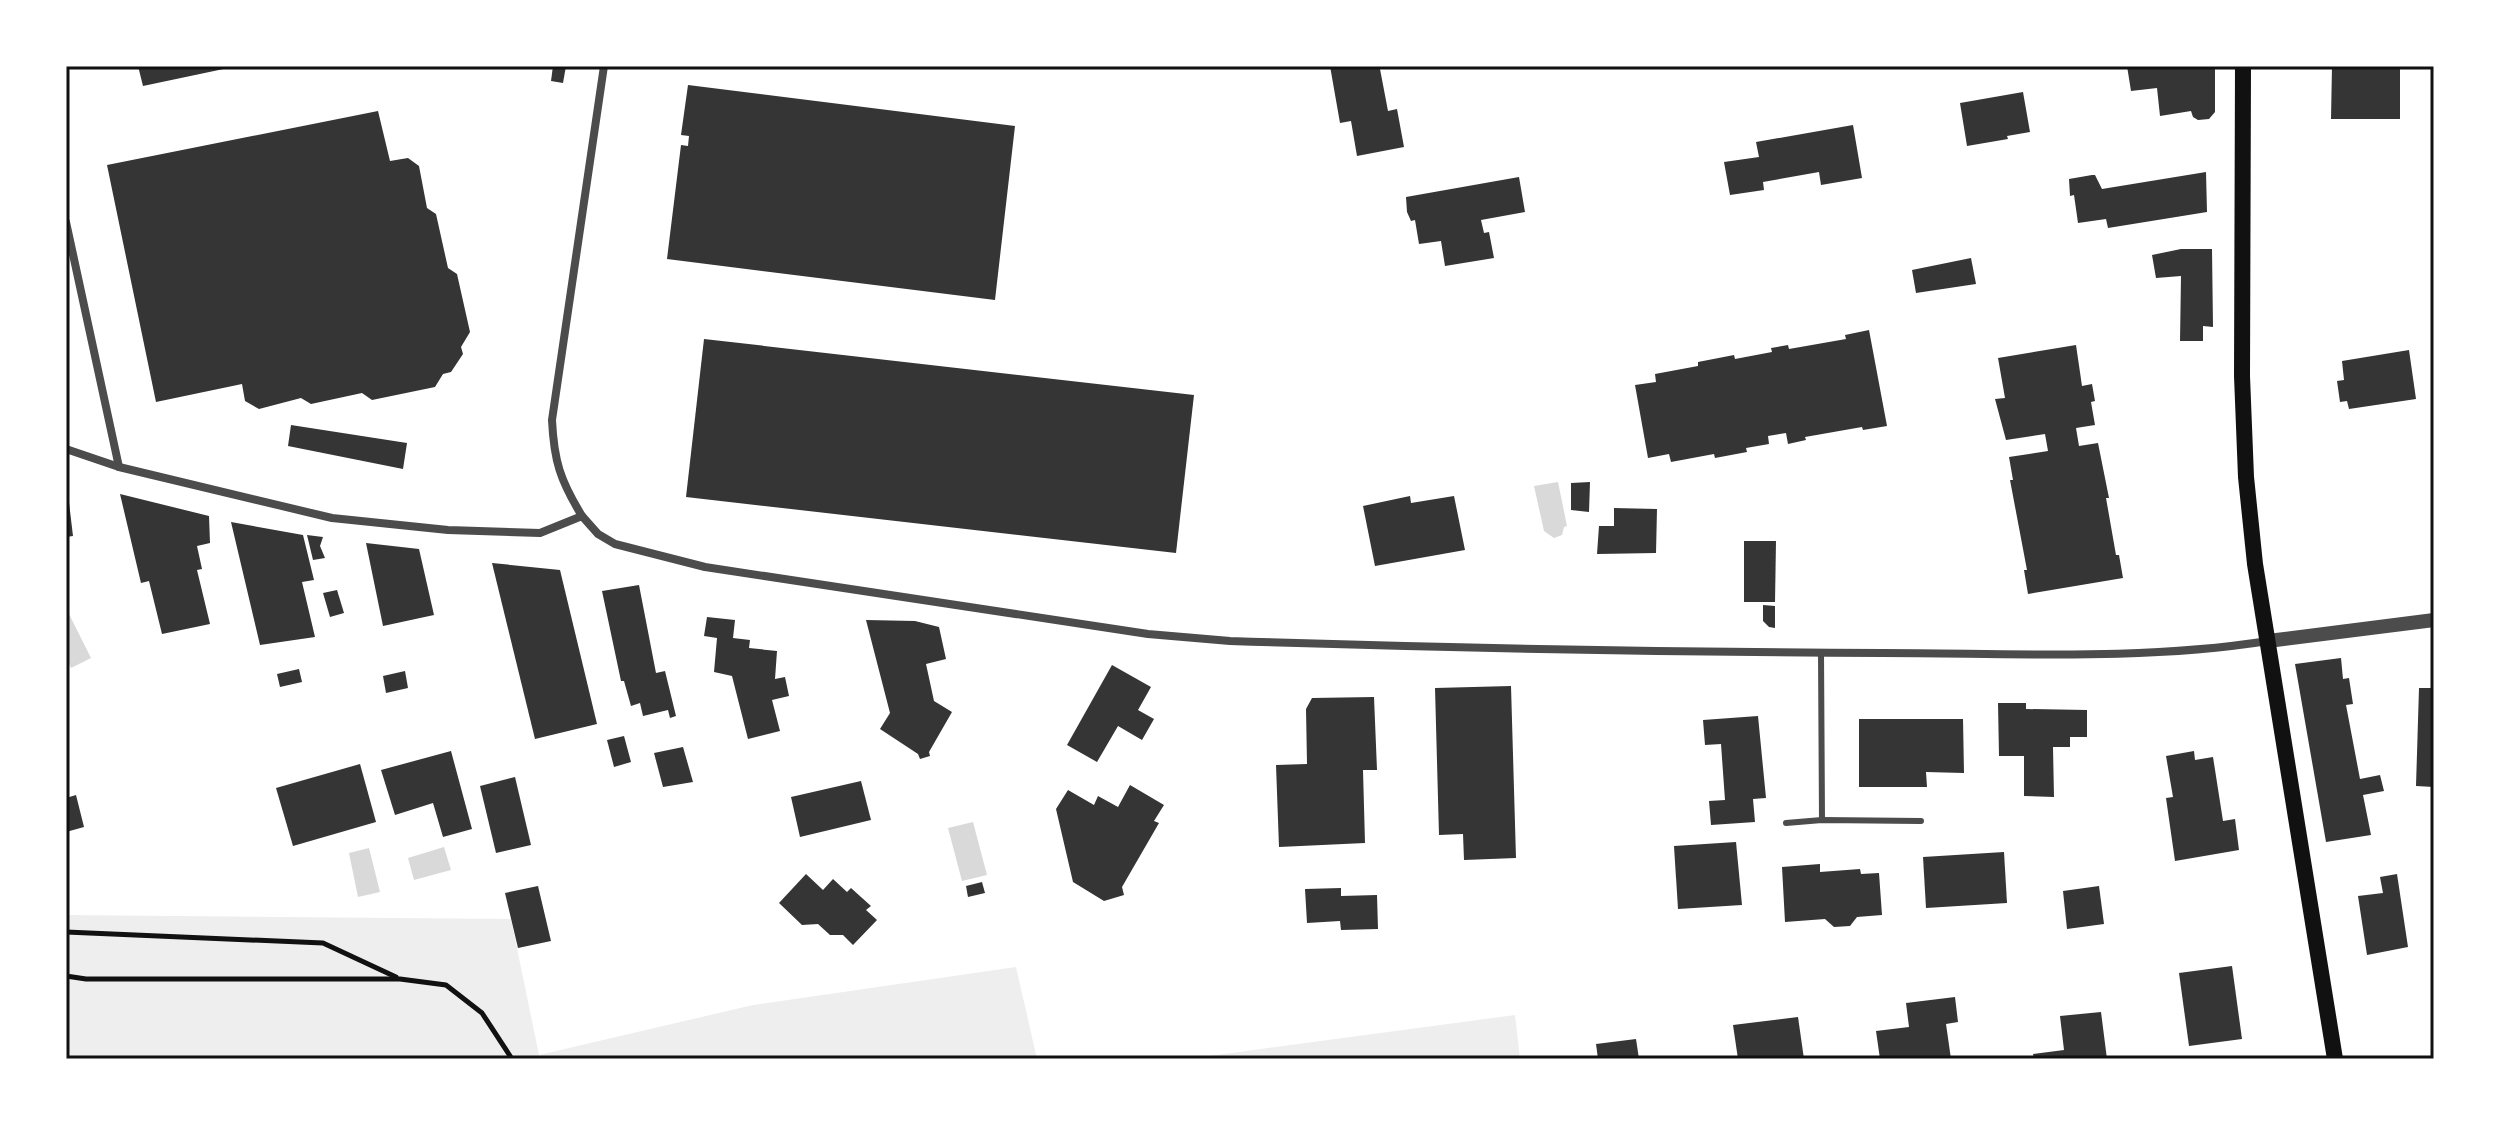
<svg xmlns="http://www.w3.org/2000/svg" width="2500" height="1125" font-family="Cabin,sans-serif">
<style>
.green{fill:#eee}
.water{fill:#d9d9d9}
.building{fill:#353535}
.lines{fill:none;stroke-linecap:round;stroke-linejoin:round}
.path{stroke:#111;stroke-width:5}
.service{stroke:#4c4c4c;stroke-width:6}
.minor{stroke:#4c4c4c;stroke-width:8}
.tertiary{stroke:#4c4c4c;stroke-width:14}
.secondary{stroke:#111;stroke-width:16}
.neatline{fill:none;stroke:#111;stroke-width:3}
</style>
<rect width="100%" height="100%" fill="#fff"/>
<!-- green -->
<g class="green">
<polygon points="66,915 511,919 539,1055 753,1005 1016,967 1037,1059 66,1059"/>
<polygon points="1515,1015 1520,1059 1187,1059"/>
</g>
<!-- water -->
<g class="water">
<polygon points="1558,482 1567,526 1564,527 1562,535 1554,538 1544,531 1534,486"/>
<polygon points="68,612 91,658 71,668 66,658"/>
<polygon points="973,822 987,875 962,881 948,828"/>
<polygon points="444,847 451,870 414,880 408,858"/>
<polygon points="369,848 380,892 358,897 349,853"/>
</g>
<!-- building -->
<g class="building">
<polygon points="138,66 233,66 233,67 143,86"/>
<polygon points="553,66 566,66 563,83 551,81"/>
<polygon points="1330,66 1387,66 1380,69 1388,111 1397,109 1404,147 1357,156 1351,121 1340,123"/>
<polygon points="2127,66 2215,66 2215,112 2209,119 2198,120 2193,117 2191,111 2160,116 2157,88 2131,91"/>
<polygon points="2332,66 2400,66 2400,119 2331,119"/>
<polygon points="688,85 1015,126 995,300 667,259 681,145 688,146 689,136 681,135"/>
<polygon points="2023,92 2030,132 2007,136 2008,139 1967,146 1960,103"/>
<polygon points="378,111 390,161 408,158 419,166 427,208 436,214 448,268 457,274 470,332 461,347 463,354 451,372 443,374 435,387 372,400 362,393 311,404 301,398 259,409 245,401 242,384 156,402 107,165"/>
<polygon points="1853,125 1862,178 1821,185 1819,172 1763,182 1764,190 1730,195 1724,162 1759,157 1756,142"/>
<polygon points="2206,172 2207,212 2108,228 2106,219 2078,223 2074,195 2070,196 2069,179 2092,175 2095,175 2102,189"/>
<polygon points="1519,177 1525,212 1481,220 1484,233 1489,232 1494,258 1445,266 1441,241 1419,244 1415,220 1411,221 1407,212 1406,197"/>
<polygon points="2181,249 2212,249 2213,327 2203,326 2203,341 2180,341 2181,276 2156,278 2152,255"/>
<polygon points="1971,258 1976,284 1916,293 1912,270"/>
<polygon points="1869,330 1887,426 1863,430 1862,427 1805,437 1806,440 1788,444 1786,433 1768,436 1769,444 1746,448 1747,452 1715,458 1714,454 1671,462 1669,454 1648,458 1635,385 1656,382 1655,374 1698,366 1698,362 1734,355 1735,359 1772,352 1771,348 1788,345 1789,349 1846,339 1845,335"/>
<polygon points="704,339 1194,395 1176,553 686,497"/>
<polygon points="2076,345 2082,386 2092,384 2095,401 2091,402 2095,425 2076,428 2079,446 2098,443 2109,498 2106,498 2116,555 2119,555 2123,578 2028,594 2024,570 2027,570 2010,480 2013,480 2009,457 2048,451 2045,434 2006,440 1995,399 2005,398 1998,358"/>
<polygon points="2409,350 2416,399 2349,409 2347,401 2340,402 2337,381 2344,380 2342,361"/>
<polygon points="291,425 407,443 403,469 288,446"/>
<polygon points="1590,482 1589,512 1571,510 1571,483"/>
<polygon points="68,494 73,536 66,537 66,495"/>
<polygon points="120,494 209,516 210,543 197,546 202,569 197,570 210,624 162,634 149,581 141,583"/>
<polygon points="1410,496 1411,503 1454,496 1465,550 1375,566 1363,506"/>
<polygon points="1614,508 1657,509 1656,553 1597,554 1599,526 1614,526"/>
<polygon points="231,522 303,535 314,580 302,582 315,637 260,645"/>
<polygon points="307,535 323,537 320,546 325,558 313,560"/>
<polygon points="1744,541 1776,541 1775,602 1744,602"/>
<polygon points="366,543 419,549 434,615 383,626"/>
<polygon points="492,563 560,570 597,724 535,739"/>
<polygon points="639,585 656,673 665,671 676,716 670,718 668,710 643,716 640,703 631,706 624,681 621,681 602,591"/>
<polygon points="337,590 344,613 330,617 323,593"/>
<polygon points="1763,605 1775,606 1775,628 1769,627 1763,621"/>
<polygon points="707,617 735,620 733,638 750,640 749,648 777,651 775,679 785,677 789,696 772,700 780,731 748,739 732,676 714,672 717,638 704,636"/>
<polygon points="866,620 915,621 939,627 946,659 926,664 934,701 952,712 929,752 930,756 920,759 918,754 880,729 890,713"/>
<polygon points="2341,658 2343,679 2349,678 2353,704 2346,705 2360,779 2380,775 2384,791 2363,795 2371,835 2326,842 2295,664"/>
<polygon points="1112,665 1151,687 1138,710 1154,719 1142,740 1118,726 1097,762 1067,745"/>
<polygon points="299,669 302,682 280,687 277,674"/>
<polygon points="405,671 408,688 386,693 383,676"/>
<polygon points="1511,686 1516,858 1464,860 1463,834 1439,835 1435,688"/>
<polygon points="2419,688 2434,688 2434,787 2416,786"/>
<polygon points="1374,697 1377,770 1363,770 1365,843 1279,847 1276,765 1307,764 1306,709 1312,698"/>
<polygon points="1998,703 2026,703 2026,709 2087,710 2087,737 2070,737 2070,747 2053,747 2054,797 2024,796 2024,756 1999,756"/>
<polygon points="1758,716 1766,798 1753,799 1755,822 1711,825 1709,801 1725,800 1721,744 1705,745 1703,720"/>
<polygon points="1859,719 1963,719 1964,773 1926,772 1927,787 1859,787"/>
<polygon points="624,736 631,762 614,767 607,740"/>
<polygon points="683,747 693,782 663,787 654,753"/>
<polygon points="451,751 472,829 443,837 433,803 395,815 381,770"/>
<polygon points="2194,751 2195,760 2213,757 2223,821 2235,819 2239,850 2175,861 2166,798 2173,797 2166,756"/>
<polygon points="360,764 376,822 293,846 276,788"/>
<polygon points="515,777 531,845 496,853 480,786"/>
<polygon points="861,781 871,820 800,837 791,797"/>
<polygon points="1130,785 1164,805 1154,821 1159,823 1122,887 1124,895 1104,901 1073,882 1056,809 1068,790 1094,805 1098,796 1118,807"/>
<polygon points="76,795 84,827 66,832 66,798"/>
<polygon points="1736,842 1742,905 1678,909 1674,846"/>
<polygon points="2004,852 2007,903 1926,908 1923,857"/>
<polygon points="1820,864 1820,872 1860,869 1861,874 1879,873 1882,915 1857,917 1850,926 1834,927 1825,919 1785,922 1782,867"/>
<polygon points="806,874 823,890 833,879 847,892 851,888 871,906 866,910 877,920 853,945 843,935 830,935 818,924 802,925 779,903"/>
<polygon points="2397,874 2408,947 2367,955 2358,896 2383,893 2380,877"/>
<polygon points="982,882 985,893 968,897 966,886"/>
<polygon points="538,886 551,941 518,948 505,893"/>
<polygon points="2099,886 2104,924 2067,929 2063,891"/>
<polygon points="1341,888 1341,896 1377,895 1378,929 1341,930 1340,921 1307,923 1305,889"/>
<polygon points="2232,966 2242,1039 2189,1046 2179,973"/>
<polygon points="1955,997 1958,1022 1946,1024 1951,1059 1880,1059 1876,1031 1909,1027 1906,1003"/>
<polygon points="2101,1012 2107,1059 2034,1059 2033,1054 2064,1050 2060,1016"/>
<polygon points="1798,1017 1804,1059 1738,1059 1733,1025"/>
<polygon points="1636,1039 1639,1059 1598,1059 1596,1044"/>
</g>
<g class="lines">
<!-- path -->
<g class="path">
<polyline points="66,932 323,943 396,977"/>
<polyline points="66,976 86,979 400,979 446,985 482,1013 512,1059"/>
</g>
<!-- service -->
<g class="service">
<polyline points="1821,652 1822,820"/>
<polyline points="1786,823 1822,820 1921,821"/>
</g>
<!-- minor -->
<g class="minor">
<polyline points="66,222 119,467"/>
<path d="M66 449 119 467 332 518 448 530 540 533 582 516 598 534 615 544 705 567 1148 634 1230 641C1447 648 1665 652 1882 653 2010 653 2140 661 2268 641"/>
<path d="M582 516C560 480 554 461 552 420L604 66"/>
</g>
<!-- tertiary -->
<polyline class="tertiary" points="2268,641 2434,620"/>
<!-- secondary -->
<polyline class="secondary" points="2243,66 2242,376 2246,477 2255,564 2335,1059"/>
</g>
<!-- border -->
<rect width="2500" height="1125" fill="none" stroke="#ffffff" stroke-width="136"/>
<rect x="68" y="68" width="2364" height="989" class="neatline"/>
</svg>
